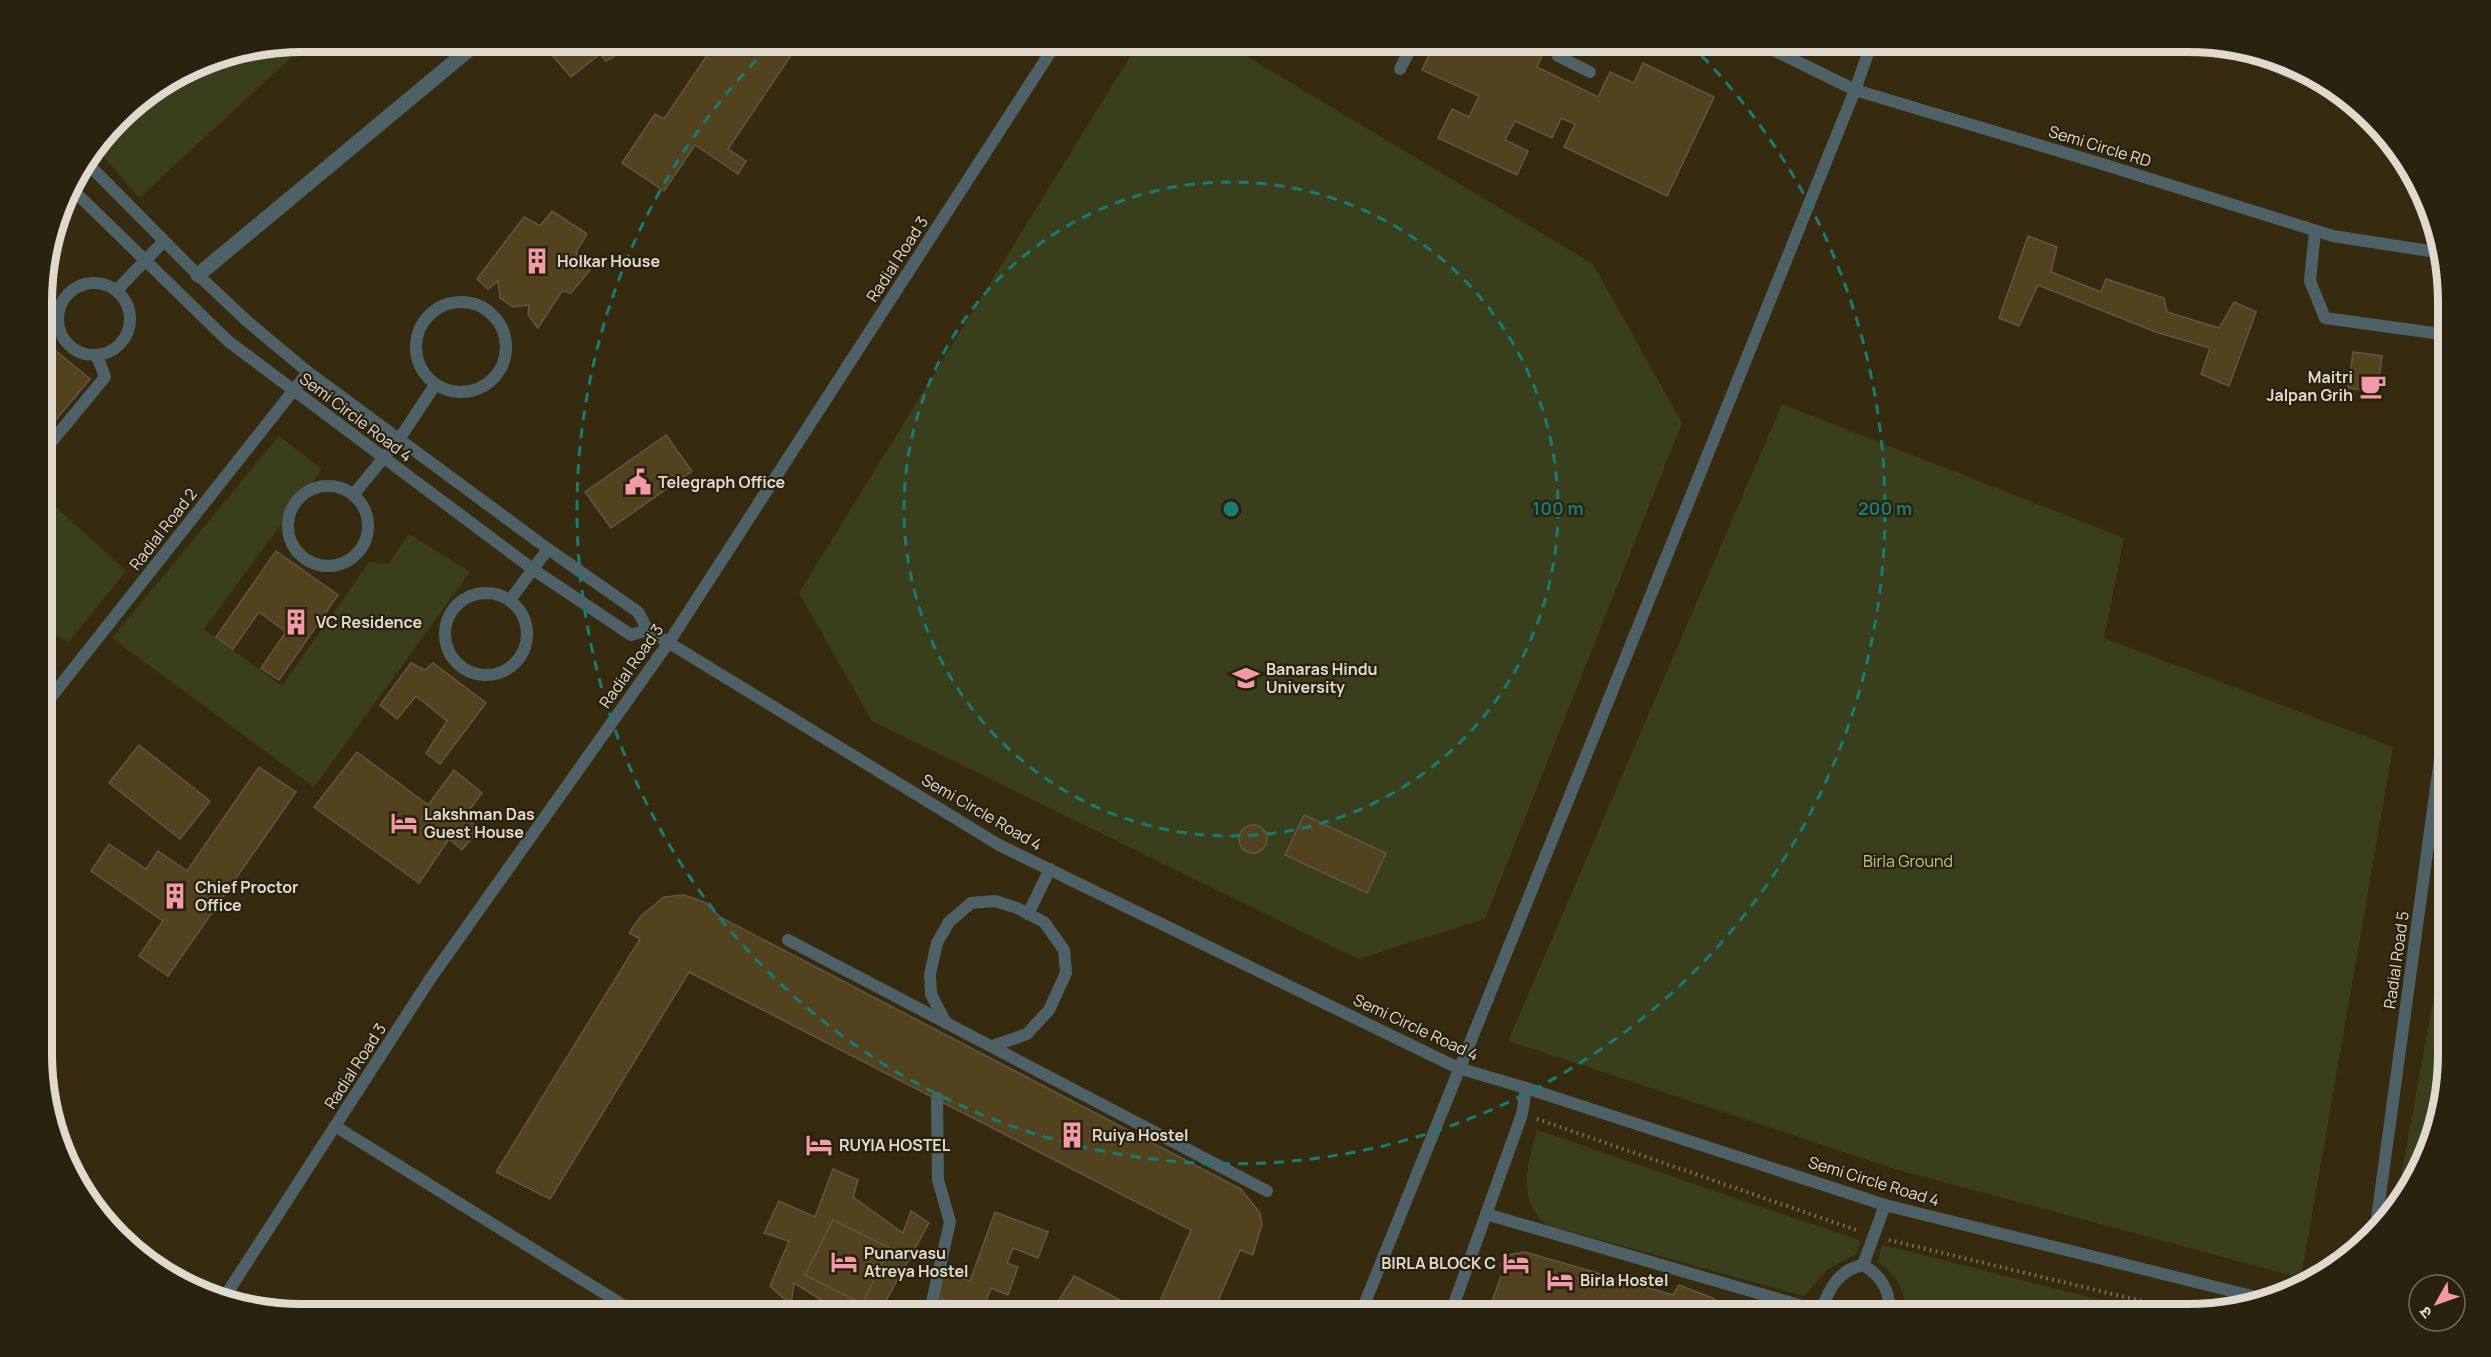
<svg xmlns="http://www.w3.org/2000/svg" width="2491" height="1357" font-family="Manrope,'Noto Sans Devanagari',sans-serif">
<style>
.built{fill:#362b0f}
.green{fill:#393f1b}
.building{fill:#52421d;stroke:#615742;stroke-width:1.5}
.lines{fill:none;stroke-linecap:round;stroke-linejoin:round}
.path{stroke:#7e7767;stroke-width:4;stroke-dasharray:1.5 4.5;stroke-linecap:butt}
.service{stroke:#4d6166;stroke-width:12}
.minor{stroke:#4d6166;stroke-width:15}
.ring{fill:none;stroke:#197b73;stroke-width:3;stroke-dasharray:10 8}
.labels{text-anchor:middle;stroke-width:4.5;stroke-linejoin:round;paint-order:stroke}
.street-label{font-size:16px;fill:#e0dace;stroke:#2a220e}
.poi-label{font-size:16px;font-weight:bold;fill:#e0dace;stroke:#2a220e;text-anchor:start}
.park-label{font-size:16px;fill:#bcc887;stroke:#2a220e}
.rim{fill:none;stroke:#e0dace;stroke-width:8}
.centre{fill:#197b73;stroke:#2a220e;stroke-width:3}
.ring-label{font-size:18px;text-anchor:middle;font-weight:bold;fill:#197b73;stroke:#2a220e;stroke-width:4.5;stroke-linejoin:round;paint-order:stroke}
</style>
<rect width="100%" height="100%" fill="#2a220e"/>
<!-- built -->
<polygon class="built" points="303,42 2188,42 2256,51 2318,77 2405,158 2435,219 2448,286 2448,1071 2414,1184 2333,1271 2272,1301 2205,1314 303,1315 236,1306 173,1280 86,1199 44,1088 44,269 69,187 131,107 203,62"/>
<!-- green -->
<g class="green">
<polygon points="303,42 308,42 139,198 98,150 131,107 203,62"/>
<polygon points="1139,42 1223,42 1593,264 1682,423 1485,919 1358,959 872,721 799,593"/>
<polygon points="1782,404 2124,538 2104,638 2393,747 2301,1278 1895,1169 1508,1041"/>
<polygon points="279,436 322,469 204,629 282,686 369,562 388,564 409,534 470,572 314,787 112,638"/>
<polygon points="44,496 126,571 68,643 44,626"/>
<polygon points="2448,919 2448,1071 2414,1184 2396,1204"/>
<path d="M1537 1130 1861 1241 1856 1254 1828 1269 1804 1296 1547 1225C1515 1199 1528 1164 1537 1130Z"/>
<path d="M1882 1245 2157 1314 1907 1315C1904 1289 1899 1278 1878 1262Z"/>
</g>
<!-- building -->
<g class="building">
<polygon points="551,42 626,42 630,47 606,61 600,54 571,77 545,47"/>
<polygon points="716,42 800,42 728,149 746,161 738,174 695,145 664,191 622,163 655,114 664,119"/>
<polygon points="1435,42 1475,42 1501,55 1508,42 1525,42 1544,51 1537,67 1598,97 1610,72 1634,83 1643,63 1714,97 1667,196 1564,147 1575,124 1561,118 1552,138 1515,121 1505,140 1528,151 1517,175 1438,138 1452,109 1469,117 1479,96 1422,70"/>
<polygon points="552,211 587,234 576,252 590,270 571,293 562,291 538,328 528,315 529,305 513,307 500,298 498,281 488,289 477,279 524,217 540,226"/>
<polygon points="2028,236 2057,247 2051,272 2101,292 2106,279 2164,298 2167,312 2219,328 2234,302 2256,312 2229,386 2201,374 2210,348 2156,332 2038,285 2019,326 1999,318"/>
<polygon points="44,341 90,379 44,434"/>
<polygon points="2353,352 2382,356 2377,392 2348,388"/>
<polygon points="666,435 692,471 611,528 585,492"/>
<polygon points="276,551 338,595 279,680 261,668 286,632 259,612 233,649 216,637"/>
<polygon points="411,663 425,670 433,663 486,703 440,764 426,753 447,721 416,696 397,719 380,705"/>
<polygon points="139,745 210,801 180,839 109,783"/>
<polygon points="357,752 428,805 454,770 482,793 465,816 479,829 462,850 449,839 419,883 314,807"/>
<polygon points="259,767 296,792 168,976 139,956 163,921 91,871 109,844 146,869 158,851 187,871"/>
<polygon points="1304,815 1386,853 1367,893 1285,855"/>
<circle cx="1253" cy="839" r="14"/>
<polygon points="684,895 706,903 720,917 1241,1189 1260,1213 1262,1224 1253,1255 1240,1250 1212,1315 1154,1315 1191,1230 689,972 550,1199 496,1172 640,939 629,933 641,916 664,897"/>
<polygon points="833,1169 858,1180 853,1197 903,1233 911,1211 929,1223 878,1315 840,1315 841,1312 794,1283 791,1305 770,1286 789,1241 764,1233 779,1201 815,1217"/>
<polygon points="995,1212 1048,1232 1038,1258 1013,1248 1007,1263 1018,1267 1008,1295 991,1288 981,1315 953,1315 957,1304 936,1297 945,1272 970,1281"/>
<polygon points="833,1220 890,1248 880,1267 869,1262 864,1273 875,1278 862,1304 805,1275"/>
<polygon points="1525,1252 1673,1295 1679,1285 1715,1299 1715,1307 1739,1315 1576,1315 1541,1304 1537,1315 1487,1315 1502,1274 1501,1263 1508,1255"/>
<polygon points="1074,1276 1120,1300 1114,1315 1005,1315 1014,1308 1039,1302 1056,1305"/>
</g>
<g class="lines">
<!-- path -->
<g class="path">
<polyline points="1537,1119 1859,1231"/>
<polyline points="1889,1240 2195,1314"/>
</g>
<!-- service -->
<g class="service">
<polyline points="1289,42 1300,50 1306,42"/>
<polyline points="1558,42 1558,56 1590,72"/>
<polyline points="1757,42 1855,90 2099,163 2333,236 2442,253"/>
<polyline points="2232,48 2334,91"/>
<polyline points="1400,69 1414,42"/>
<polyline points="87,163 198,275 248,322 308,372 548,549 638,612 648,630 999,845 1458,1068 1526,1088 1885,1205 2272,1301"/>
<polyline points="70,187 228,341 534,570 631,635 648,630"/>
<polyline points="2315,231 2310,281 2325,318 2448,335"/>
<circle cx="94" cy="319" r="36"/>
<polyline points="117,290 164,241"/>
<circle cx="461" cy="347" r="45"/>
<polyline points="44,451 105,377 97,356"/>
<circle cx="328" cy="526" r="40"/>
<polyline points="353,495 400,438 435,385"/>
<circle cx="486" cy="634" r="41"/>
<polyline points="510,600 548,549"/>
<polyline points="44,687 55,692"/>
<polyline points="44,706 308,372"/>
<polyline points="1028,914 1050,869"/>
<polyline points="788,940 1267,1191"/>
<polyline points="946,1023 931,994 930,974 937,943 949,922 971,903 995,901 1017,908 1044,922 1064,950 1066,973 1049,1010 1027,1034 993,1046"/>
<polyline points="335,1126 639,1315"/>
<polyline points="1486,1214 1833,1315"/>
<polyline points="2376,1225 2448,700"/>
<polyline points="1863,1265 1885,1205"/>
<polyline points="222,1301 430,979 669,642 1057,42"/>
<path d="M1821 1311C1829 1289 1838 1270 1863 1265 1882 1276 1891 1291 1889 1315"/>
<polyline points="929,1315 950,1222 938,1180 937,1098"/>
<polyline points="1360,1315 1855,90 1872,42"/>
<polyline points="1450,1315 1522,1114 1526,1088"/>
</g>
<!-- minor -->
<polyline class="minor" points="198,275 478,42"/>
</g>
<!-- distance rings -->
<g class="ring">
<circle cx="1231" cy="509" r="327"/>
<path d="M1689 43A654 654 0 1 1 773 43"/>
</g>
<!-- icons -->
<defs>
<g id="building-bare" transform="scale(2.07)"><path d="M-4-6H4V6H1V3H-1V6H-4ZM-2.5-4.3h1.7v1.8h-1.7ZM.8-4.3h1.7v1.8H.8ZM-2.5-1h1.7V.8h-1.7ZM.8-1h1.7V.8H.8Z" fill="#f39aa8" stroke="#2a220e" stroke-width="2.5" paint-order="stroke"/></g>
<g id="cafe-bare" transform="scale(2.07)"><path d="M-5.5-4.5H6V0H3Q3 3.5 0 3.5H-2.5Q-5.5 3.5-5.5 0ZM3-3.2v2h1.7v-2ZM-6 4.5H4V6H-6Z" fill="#f39aa8" stroke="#2a220e" stroke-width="2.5" paint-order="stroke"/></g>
<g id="civic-bare" transform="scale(2.07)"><path d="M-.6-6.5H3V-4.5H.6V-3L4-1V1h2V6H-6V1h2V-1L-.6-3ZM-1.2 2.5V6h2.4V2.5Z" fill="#f39aa8" stroke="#2a220e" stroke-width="2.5" paint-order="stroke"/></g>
<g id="university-bare" transform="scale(2.07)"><path d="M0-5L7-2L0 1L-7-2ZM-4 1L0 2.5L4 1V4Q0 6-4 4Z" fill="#f39aa8" stroke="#2a220e" stroke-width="2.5" paint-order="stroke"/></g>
<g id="hotel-bare" transform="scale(2.07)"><path d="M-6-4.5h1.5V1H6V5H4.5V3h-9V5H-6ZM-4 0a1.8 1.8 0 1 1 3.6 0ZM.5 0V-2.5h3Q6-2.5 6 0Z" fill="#f39aa8" stroke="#2a220e" stroke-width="2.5" paint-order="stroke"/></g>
</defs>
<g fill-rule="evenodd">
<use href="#building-bare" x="537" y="261"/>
<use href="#cafe-bare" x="2373" y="386"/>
<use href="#civic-bare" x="638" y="482"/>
<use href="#building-bare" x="296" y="622"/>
<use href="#university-bare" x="1246" y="678"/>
<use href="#hotel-bare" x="404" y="823"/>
<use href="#building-bare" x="175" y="896"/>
<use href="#building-bare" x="1072" y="1135"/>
<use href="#hotel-bare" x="819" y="1145"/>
<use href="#hotel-bare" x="844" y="1262"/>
<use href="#hotel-bare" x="1516" y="1263"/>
<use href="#hotel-bare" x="1560" y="1280"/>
</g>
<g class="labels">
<!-- street labels -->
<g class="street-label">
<text transform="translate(2100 146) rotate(17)" y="6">Semi Circle RD</text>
<text transform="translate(897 259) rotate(-57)" y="6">Radial Road 3</text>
<text transform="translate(356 417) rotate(37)" y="6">Semi Circle Road 4</text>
<text transform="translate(163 529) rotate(-52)" y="6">Radial Road 2</text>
<text transform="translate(631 666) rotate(-55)" y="6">Radial Road 3</text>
<text transform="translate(982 812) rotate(30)" y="6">Semi Circle Road 4</text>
<text transform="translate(2396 960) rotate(-82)" y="6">Radial Road 5</text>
<text transform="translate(1416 1027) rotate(25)" y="6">Semi Circle Road 4</text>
<text transform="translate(355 1066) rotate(-57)" y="6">Radial Road 3</text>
<text transform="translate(1874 1181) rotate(17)" y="6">Semi Circle Road 4</text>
</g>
<!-- poi labels -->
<g class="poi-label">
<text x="557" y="267">Holkar House</text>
<text x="2353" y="383" text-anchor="end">Maitri<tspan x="2353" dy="18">Jalpan Grih</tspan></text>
<text x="658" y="488">Telegraph Office</text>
<text x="316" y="628">VC Residence</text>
<text x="1266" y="675">Banaras Hindu<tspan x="1266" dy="18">University</tspan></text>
<text x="424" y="820">Lakshman Das<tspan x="424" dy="18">Guest House</tspan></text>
<text x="195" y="893">Chief Proctor<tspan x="195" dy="18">Office</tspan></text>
<text x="1092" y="1141">Ruiya Hostel</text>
<text x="839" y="1151">RUYIA HOSTEL</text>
<text x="864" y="1259">Punarvasu<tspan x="864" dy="18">Atreya Hostel</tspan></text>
<text x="1496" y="1269" text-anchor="end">BIRLA BLOCK C</text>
<text x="1580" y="1286">Birla Hostel</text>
</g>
<!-- park labels -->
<g class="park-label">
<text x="1908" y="867">Birla Ground</text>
</g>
</g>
<!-- crop -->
<path d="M0 0H2491V1357H0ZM302 52H2188A250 250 0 0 1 2438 302V1054A250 250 0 0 1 2188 1304H302A250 250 0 0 1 52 1054V302A250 250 0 0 1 302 52Z" fill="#2a220e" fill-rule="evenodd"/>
<path class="rim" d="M302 52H2188A250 250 0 0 1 2438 302V1054A250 250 0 0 1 2188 1304H302A250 250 0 0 1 52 1054V302A250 250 0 0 1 302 52Z"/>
<circle cx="1231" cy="509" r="9" class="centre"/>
<g class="ring-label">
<text x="1558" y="515">100 m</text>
<text x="1885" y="515">200 m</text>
</g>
<!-- north arrow -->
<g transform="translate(2437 1303) rotate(230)"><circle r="28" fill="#2a220e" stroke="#736c5b" stroke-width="1.5"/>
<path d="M0-4.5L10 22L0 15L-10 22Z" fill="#f39aa8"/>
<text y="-9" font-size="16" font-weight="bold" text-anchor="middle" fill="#e0dace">उ</text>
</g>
</svg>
